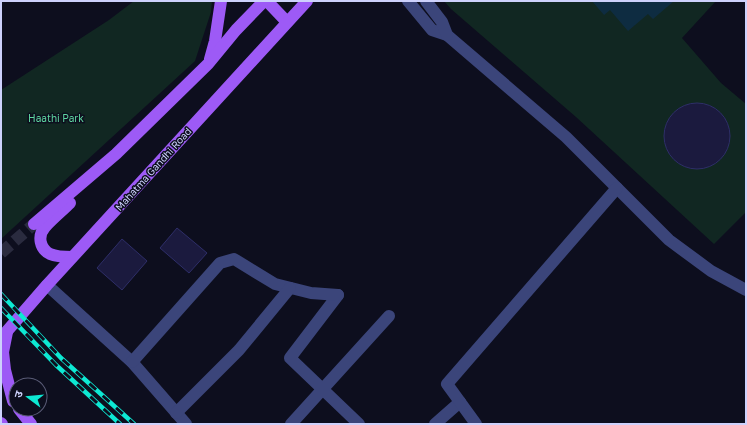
<svg xmlns="http://www.w3.org/2000/svg" width="747" height="425" font-family="'Golos Text','Noto Sans Devanagari',sans-serif">
<style>
.green{fill:#112722}
.water{fill:#0e2c41}
.building{fill:#1b1a3e;stroke:#2e2e68}
.lines{fill:none;stroke-linecap:round;stroke-linejoin:round}
.major-tunnel{stroke:#2a2b3f;stroke-width:12;stroke-dasharray:12 6;stroke-linecap:butt}
.minor{stroke:#3b457a;stroke-width:12}
.major{stroke:#9d5af6;stroke-width:12}
.rail-casing{stroke:#0de8d3;stroke-width:4.5}
.rail{stroke:#0d0e1e;stroke-width:3;stroke-dasharray:9;stroke-linecap:butt}
.labels{text-anchor:middle;stroke-width:3;stroke-linejoin:round;paint-order:stroke}
.park-label{font-size:10px;fill:#5ed7a1;stroke:#0d0e1e}
.street-label{font-size:10px;fill:#cdd1fc;stroke:#0d0e1e}
</style>
<rect width="100%" height="100%" fill="#0d0e1e"/>
<!-- green -->
<g class="green">
<polygon points="134,1 212,1 211,12 195,61 1,239 1,90 109,20"/>
<polygon points="444,1 716,1 682,38 721,83 746,104 746,212 714,244 576,117 451,9"/>
</g>
<!-- water -->
<polygon class="water" points="592,1 674,1 653,19 648,14 628,31 610,10 604,15"/>
<!-- building -->
<g class="building">
<circle cx="697" cy="136" r="33"/>
<polygon points="177,228 207,253 189,273 160,248"/>
<polygon points="122,239 147,261 122,290 97,268"/>
</g>
<g class="lines">
<!-- major-tunnel -->
<polyline class="major-tunnel" points="1,253 34,224"/>
<!-- minor -->
<g class="minor">
<polyline points="408,1 432,30 447,35 566,137 669,240 711,271 746,290"/>
<polyline points="426,1 442,22 447,35"/>
<polyline points="47,285 132,362 186,424"/>
<polyline points="338,295 290,358 359,424"/>
<polyline points="132,362 220,263 234,259 275,284 311,293 338,295"/>
<polyline points="176,413 239,350 290,288"/>
<polyline points="291,424 389,316"/>
<polyline points="435,424 460,402"/>
<polyline points="476,424 447,384 617,188"/>
</g>
<!-- major -->
<g class="major">
<polyline points="267,1 287,22"/>
<polyline points="210,59 215,41 221,1"/>
<path d="M70 203C62 211 52 219 45 227 37 236 40 249 50 254 57 257 65 257 72 257"/>
<polyline points="34,224 116,154 208,64 236,30 264,1"/>
<polyline points="7,332 3,352 5,370 13,401"/>
<polyline points="1,338 47,285 307,1"/>
<polyline points="19,409 31,424"/>
<polyline points="1,423 2,424"/>
</g>
<!-- rail casing -->
<g class="rail-casing">
<g id="rail">
<polyline points="1,294 61,358 134,424"/>
<polyline points="1,308 56,365 120,424"/>
</g>
</g>
<!-- rail -->
<use href="#rail" class="rail"/>
</g>
<g class="labels">
<!-- park labels -->
<g class="park-label">
<text x="56" y="122">Haathi Park</text>
</g>
<!-- street labels -->
<g class="street-label">
<text transform="translate(153 169) rotate(-48)" y="4">Mahatma Gandhi Road</text>
</g>
</g>
<!-- border -->
<rect width="747" height="425" fill="none" stroke="#cdd1fc" stroke-width="4"/>
<!-- north arrow -->
<g transform="translate(28 397) rotate(286)"><circle r="19" fill="#0d0e1e" stroke="#5a5c77"/>
<path d="M0-3L7 15L0 10L-7 15Z" fill="#0de8d3"/>
<text y="-6" font-size="11" font-weight="bold" text-anchor="middle" fill="#cdd1fc">उ</text>
</g>
</svg>
